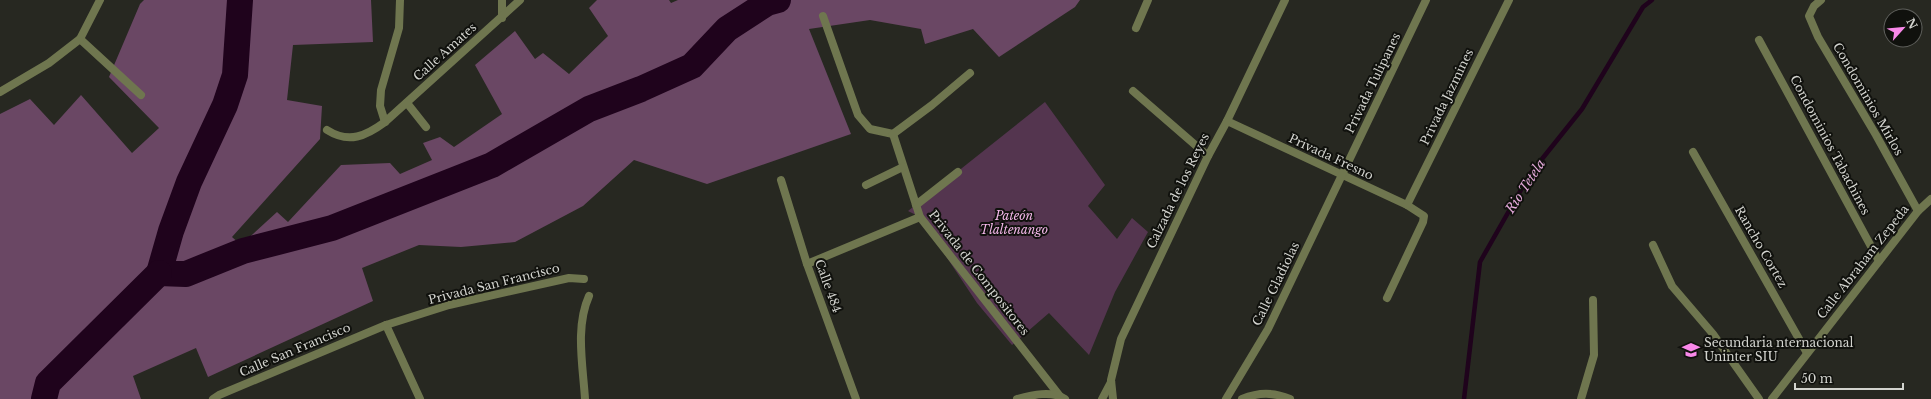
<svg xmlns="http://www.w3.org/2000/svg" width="1931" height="399" font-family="'Libre Baskerville',serif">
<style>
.green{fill:#54354f}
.forest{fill:#6a4764}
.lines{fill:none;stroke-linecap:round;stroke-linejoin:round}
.stream{stroke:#1f031c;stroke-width:4.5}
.river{stroke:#1f031c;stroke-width:26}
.minor{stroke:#6f764f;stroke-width:8}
.tertiary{stroke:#6f764f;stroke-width:8}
.labels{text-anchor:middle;stroke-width:4;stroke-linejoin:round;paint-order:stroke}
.street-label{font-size:12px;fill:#d3d4cf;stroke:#10110d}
.park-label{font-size:12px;font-style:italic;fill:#f3b7e9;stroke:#10110d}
.poi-label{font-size:12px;fill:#d3d4cf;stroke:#10110d;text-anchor:start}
.water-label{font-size:13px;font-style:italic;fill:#e4a9da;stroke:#10110d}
</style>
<rect width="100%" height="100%" fill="#272821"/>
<!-- green -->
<polygon class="green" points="1045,102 1105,185 1088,206 1117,239 1132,218 1148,232 1115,292 1089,355 1049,313 1012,345 977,303 920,217 908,211"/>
<!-- forest -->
<polygon class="forest" points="144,0 371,0 373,42 293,45 287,100 322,106 320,139 232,237 241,245 277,212 288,222 341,165 390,163 400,174 432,160 423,143 440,137 454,147 502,114 475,65 515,31 535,59 543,53 569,74 608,36 589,8 597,0 669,0 671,3 678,0 1080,0 1075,7 999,57 973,29 925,44 921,29 870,20 809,29 851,134 707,184 634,160 583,206 515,242 461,247 419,245 362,268 373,301 208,377 196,348 133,376 141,399 0,399 0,114 30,99 54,125 81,95 132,153 159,128 109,77 140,4"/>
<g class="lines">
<!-- stream -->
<polyline class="stream" points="1464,399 1480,262 1530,174 1582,109 1643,7 1652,0"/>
<!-- river -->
<g class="river">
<polyline points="240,0 235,75 225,105 189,182 171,231 159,273 186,274 243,251 332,228 492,165 589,109 641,89 692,66 727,29 767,3 778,0"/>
<polyline points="44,399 48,383 159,273"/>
</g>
<!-- minor -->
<g class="minor">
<polyline points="1821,0 1814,6 1809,16 1818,37 1876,135 1918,211"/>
<polyline points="823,16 858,115 870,129 893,134"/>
<polyline points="502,18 502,0"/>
<polyline points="1136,28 1148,0"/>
<polyline points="80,39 141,95"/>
<polyline points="1759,40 1879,261"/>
<polyline points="1133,91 1208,156"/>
<polyline points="0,92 49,63 80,39 100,0"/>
<polyline points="407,103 426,127"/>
<polyline points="1227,121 1407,205 1424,216 1423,222 1387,298"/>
<polyline points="385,122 380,106 381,90 399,28 400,0"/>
<path d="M327 130C349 144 366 136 385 122L520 0"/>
<polyline points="893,134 920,217 1059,395"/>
<polyline points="893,134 932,105 970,73"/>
<polyline points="1693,152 1807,353"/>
<polyline points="781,180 807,264 856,399"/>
<polyline points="866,185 903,167"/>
<polyline points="916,205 958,172"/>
<polyline points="1407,205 1509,0"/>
<polyline points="1653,245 1672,286 1713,334 1759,399"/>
<polyline points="807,264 920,217"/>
<polyline points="386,325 420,399"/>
<polyline points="213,399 219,395 386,325 449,305 569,278 584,279"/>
<path d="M585 399C583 366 575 327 589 296"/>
<polyline points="1226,399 1268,329 1426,0"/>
<path d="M1242 399C1259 392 1273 392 1290 399"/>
<polyline points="1581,399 1594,355 1593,300"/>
<polyline points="1772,399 1918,211 1931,199"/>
</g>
<!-- tertiary -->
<g class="tertiary">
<path d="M1017 399C1032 395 1052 390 1065 399"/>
<polyline points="1102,399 1111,382"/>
<polyline points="1113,399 1111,380 1121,339 1208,156 1227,121 1285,0"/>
</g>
</g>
<!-- icons -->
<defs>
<g id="school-bare" transform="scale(1.38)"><path d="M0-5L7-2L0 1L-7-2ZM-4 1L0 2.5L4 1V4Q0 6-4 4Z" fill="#f988e9" stroke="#10110d" stroke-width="2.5" paint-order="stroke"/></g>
</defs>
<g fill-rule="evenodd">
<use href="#school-bare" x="1691" y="350"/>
</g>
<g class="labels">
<!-- street labels -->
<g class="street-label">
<text transform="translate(445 52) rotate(-42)" y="4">Calle Amates</text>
<text transform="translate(1373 83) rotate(-64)" y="4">Privada Tulipanes</text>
<text transform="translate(1447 97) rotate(-64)" y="4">Privada Jazmines</text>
<text transform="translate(1868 99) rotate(60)" y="4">Condominios Mirlos</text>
<text transform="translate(1830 145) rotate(62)" y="4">Condominios Tabachines</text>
<text transform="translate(1331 157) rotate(25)" y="4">Privada Fresno</text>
<text transform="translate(1178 191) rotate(-64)" y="4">Calzada de los Reyes</text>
<text transform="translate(1761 247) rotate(60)" y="4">Rancho Cortez</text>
<text transform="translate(1863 262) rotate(-52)" y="4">Calle Abraham Zepeda</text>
<text transform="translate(979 273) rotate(52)" y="4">Privada de Compositores</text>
<text transform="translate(494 284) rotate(-14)" y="4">Privada San Francisco</text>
<text transform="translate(1276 284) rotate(-64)" y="4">Calle Gladiolas</text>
<text transform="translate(828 286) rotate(70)" y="4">Calle 484</text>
<text transform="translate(295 350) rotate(-23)" y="4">Calle San Francisco</text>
</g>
<!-- park labels -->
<g class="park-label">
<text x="1014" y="220">Pateón<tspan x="1014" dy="14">Tlaltenango</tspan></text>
</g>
<!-- poi labels -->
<g class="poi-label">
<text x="1704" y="347">Secundaria nternacional<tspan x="1704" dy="14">Uninter SIU</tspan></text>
</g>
<!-- water labels -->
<g class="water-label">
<text transform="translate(1525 186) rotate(-57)" y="5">Rio Tetela</text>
</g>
</g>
<!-- north arrow -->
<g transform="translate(1903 28) rotate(63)"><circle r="19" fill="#10110d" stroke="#5e5f5b"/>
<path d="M0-3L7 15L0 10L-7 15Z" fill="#f988e9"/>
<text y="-6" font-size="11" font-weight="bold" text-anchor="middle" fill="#d3d4cf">N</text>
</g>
<!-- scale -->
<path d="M1795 383v6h108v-6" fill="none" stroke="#d3d4cf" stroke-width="2"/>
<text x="1801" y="383" font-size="12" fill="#d3d4cf" stroke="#10110d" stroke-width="3" paint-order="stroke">50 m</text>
</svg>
